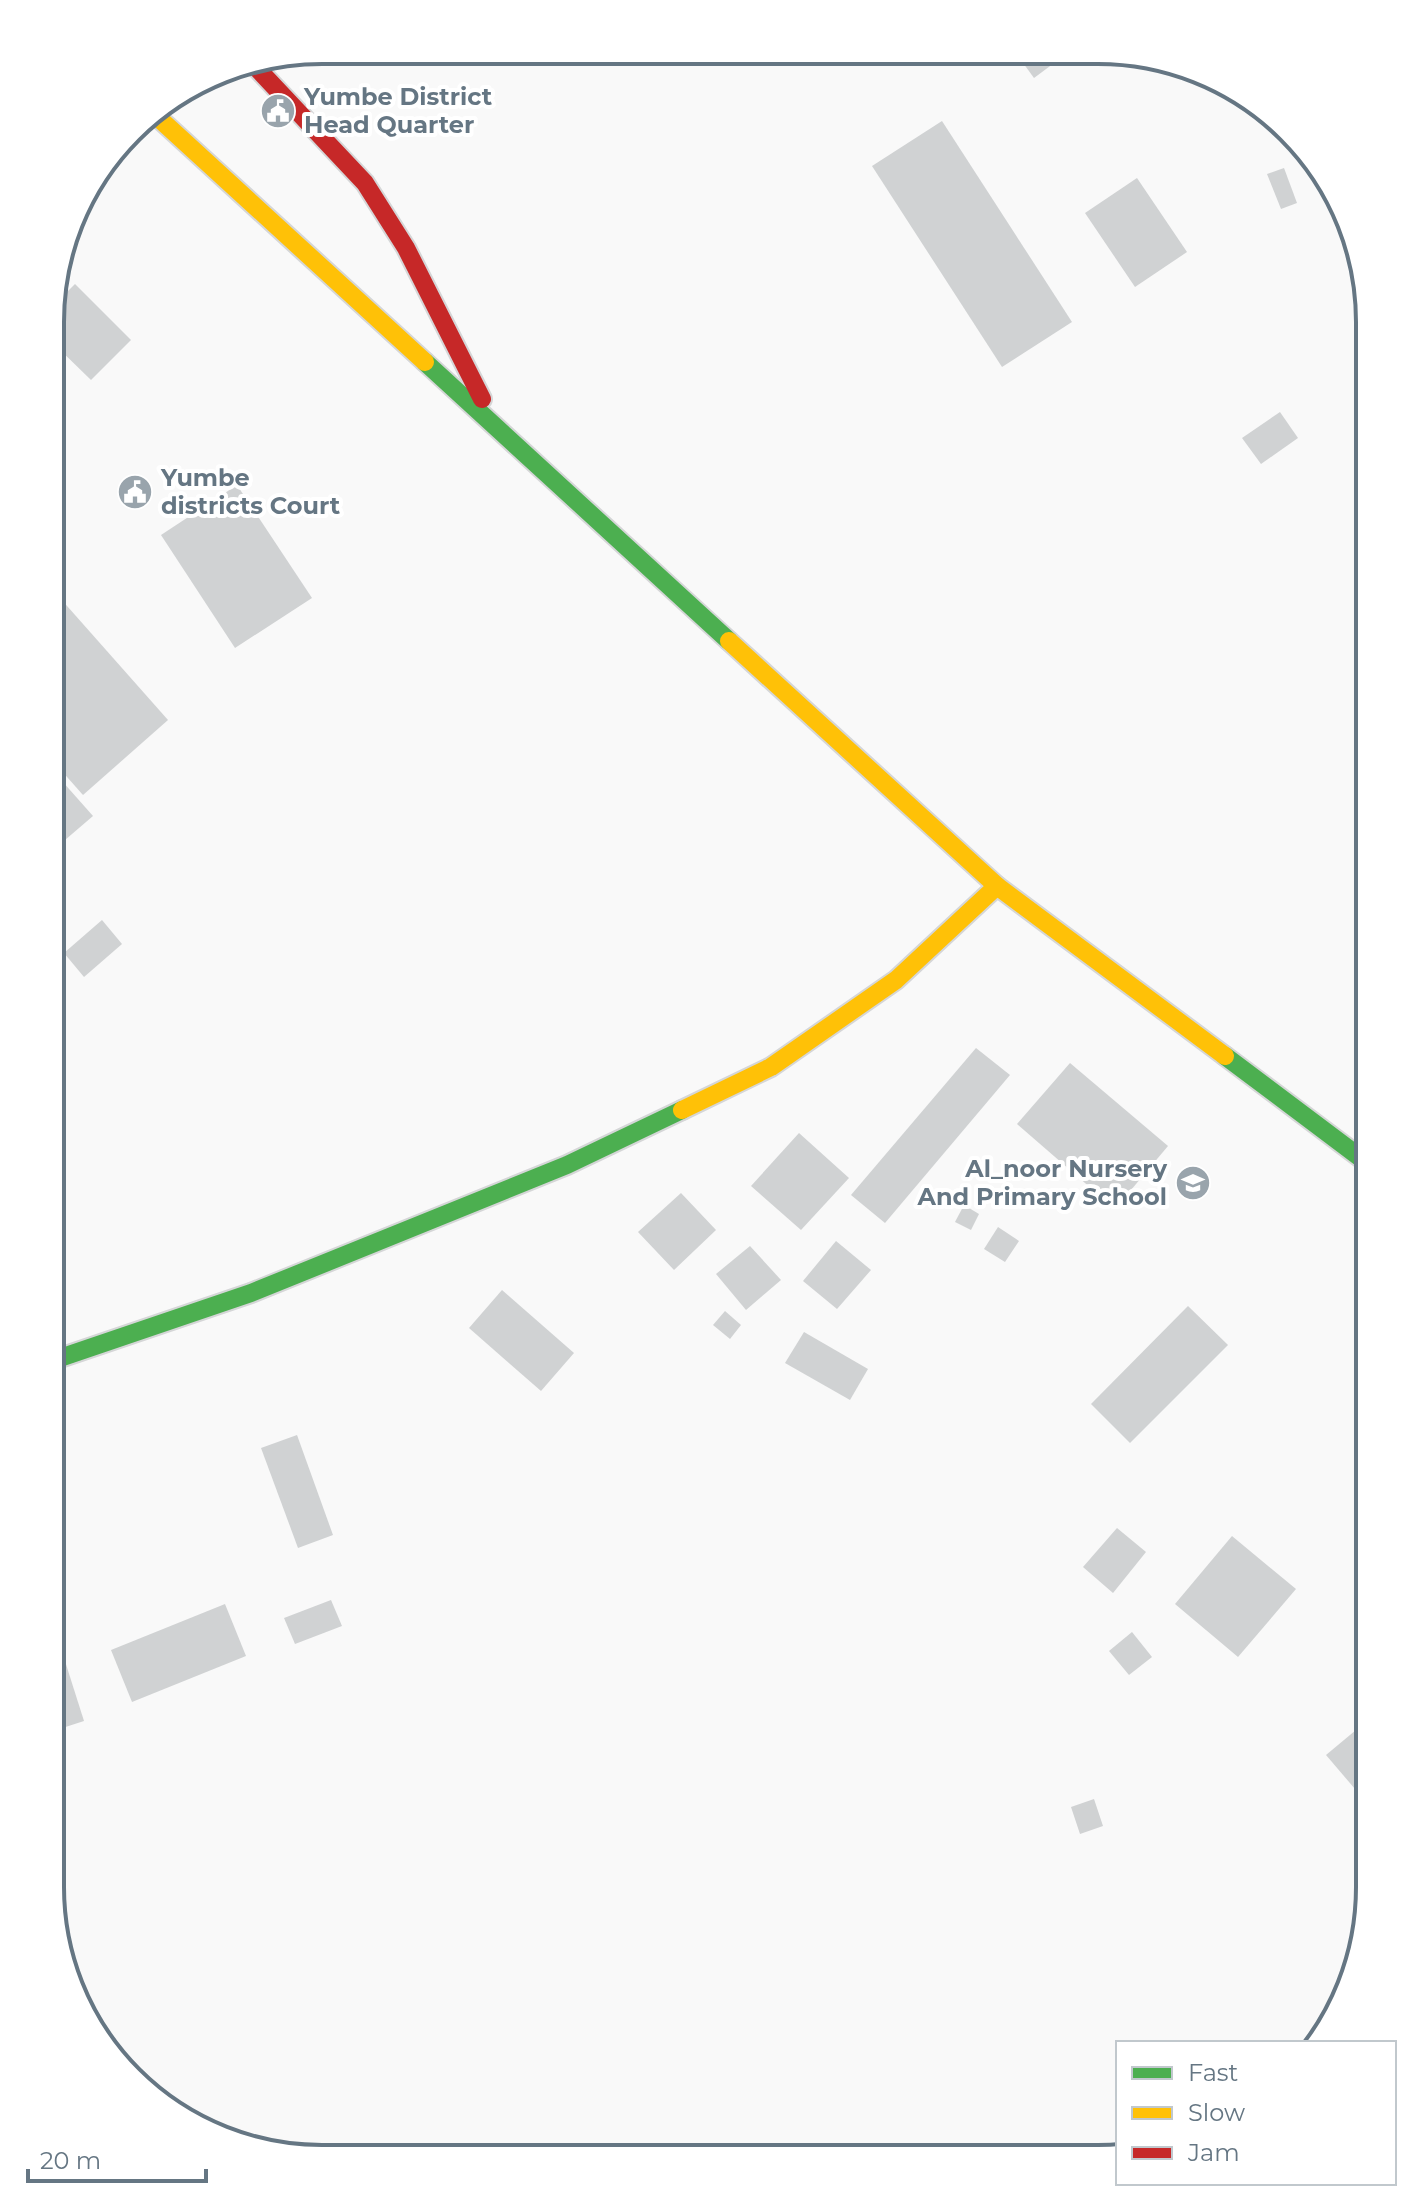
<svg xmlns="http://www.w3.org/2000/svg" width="1420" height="2209" font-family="Montserrat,sans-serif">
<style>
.building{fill:#d0d2d3}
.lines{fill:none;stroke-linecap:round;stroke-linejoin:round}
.fast-casing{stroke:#d5d6d7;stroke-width:22}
.slow-casing{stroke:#d5d6d7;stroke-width:22}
.jam-casing{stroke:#d5d6d7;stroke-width:22}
.fast{stroke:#4caf50;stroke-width:18}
.slow{stroke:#ffc107;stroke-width:18}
.jam{stroke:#c62828;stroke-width:18}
.labels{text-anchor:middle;stroke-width:8;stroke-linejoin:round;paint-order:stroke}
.poi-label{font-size:24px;font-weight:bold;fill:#657683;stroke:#fff;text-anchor:start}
.rim{fill:none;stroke:#657683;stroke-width:4}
</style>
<rect width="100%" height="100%" fill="#f9f9f9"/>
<!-- building -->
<g class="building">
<polygon points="1015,52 1069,52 1034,78"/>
<polygon points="942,121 1072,322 1002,367 872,166"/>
<polygon points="1284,168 1297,203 1281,209 1267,174"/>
<polygon points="1137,178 1187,252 1135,287 1085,213"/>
<polygon points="75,284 131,340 91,380 52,342 52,307"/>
<polygon points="1280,412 1298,438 1261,464 1242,438"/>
<polygon points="237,485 312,598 235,648 161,535"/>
<polygon points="52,589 168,720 83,795 52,760"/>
<polygon points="54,772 93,816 51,852 52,774"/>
<polygon points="102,920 122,944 84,977 64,953"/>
<polygon points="976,1048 1010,1075 885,1223 851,1195"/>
<polygon points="1070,1063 1168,1146 1115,1209 1017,1124"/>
<polygon points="799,1133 849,1178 801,1230 751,1186"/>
<polygon points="681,1193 716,1230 674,1270 638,1232"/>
<polygon points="964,1205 979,1214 971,1230 955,1222"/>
<polygon points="998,1227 1019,1241 1005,1262 984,1249"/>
<polygon points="836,1241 871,1270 837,1309 803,1281"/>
<polygon points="750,1246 781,1280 746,1310 716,1274"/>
<polygon points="502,1290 574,1353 541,1391 469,1328"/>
<polygon points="1188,1306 1228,1345 1130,1443 1091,1404"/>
<polygon points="725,1311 741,1325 730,1339 713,1325"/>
<polygon points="804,1332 868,1369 850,1400 785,1363"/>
<polygon points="297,1435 333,1535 298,1548 261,1448"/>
<polygon points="1117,1528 1146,1552 1113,1593 1083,1567"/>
<polygon points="1232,1536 1296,1589 1238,1657 1175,1604"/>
<polygon points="331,1600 342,1626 295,1644 284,1618"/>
<polygon points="225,1604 246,1656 132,1702 111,1650"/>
<polygon points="1132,1632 1152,1657 1129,1675 1109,1651"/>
<polygon points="64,1658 84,1721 50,1732 50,1663"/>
<polygon points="1368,1720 1369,1789 1361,1796 1326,1755"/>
<polygon points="1094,1799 1103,1826 1080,1834 1071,1807"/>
</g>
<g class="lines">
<!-- fast casing -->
<g class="fast-casing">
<g id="fast">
<polyline points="425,362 729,641"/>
<polyline points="1225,1056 1370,1165"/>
<polyline points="51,1361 251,1293 567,1165 682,1110"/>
</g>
</g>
<!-- slow casing -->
<g class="slow-casing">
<g id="slow">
<polyline points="152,112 425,362"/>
<polyline points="729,641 997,886 1225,1056"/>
<polyline points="682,1110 771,1067 896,980 997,886"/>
</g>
</g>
<!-- jam casing -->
<g class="jam-casing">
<polyline id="jam" points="253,64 365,183 406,248 482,399"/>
</g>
<!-- fast -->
<use href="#fast" class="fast"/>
<!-- slow -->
<use href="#slow" class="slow"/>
<!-- jam -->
<use href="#jam" class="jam"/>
</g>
<!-- icons -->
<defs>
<g id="civic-disc" transform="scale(1.8)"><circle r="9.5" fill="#99a4ac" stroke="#fff"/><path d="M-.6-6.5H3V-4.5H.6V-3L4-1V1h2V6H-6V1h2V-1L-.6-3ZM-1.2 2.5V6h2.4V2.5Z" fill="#fff"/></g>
<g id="school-disc" transform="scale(1.8)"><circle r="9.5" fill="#99a4ac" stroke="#fff"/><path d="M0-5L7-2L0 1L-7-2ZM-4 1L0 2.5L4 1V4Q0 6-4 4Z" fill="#fff"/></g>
</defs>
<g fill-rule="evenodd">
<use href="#civic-disc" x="278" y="111"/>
<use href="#civic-disc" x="135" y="492"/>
<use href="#school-disc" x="1193" y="1183"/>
</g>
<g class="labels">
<!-- poi labels -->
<g class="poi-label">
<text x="304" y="105">Yumbe District<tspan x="304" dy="28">Head Quarter</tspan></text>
<text x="161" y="486">Yumbe<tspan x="161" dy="28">districts Court</tspan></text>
<text x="1167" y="1177" text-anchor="end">Al_noor Nursery<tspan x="1167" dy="28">And Primary School</tspan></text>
</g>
</g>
<!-- crop -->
<path d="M0 0H1420V2209H0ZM322 64H1098A258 258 0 0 1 1356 322V1887A258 258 0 0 1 1098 2145H322A258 258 0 0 1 64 1887V322A258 258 0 0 1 322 64Z" fill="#fff" fill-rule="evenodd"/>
<path class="rim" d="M322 64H1098A258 258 0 0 1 1356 322V1887A258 258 0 0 1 1098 2145H322A258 258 0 0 1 64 1887V322A258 258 0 0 1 322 64Z"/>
<!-- legend -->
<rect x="1116" y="2041" width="280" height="144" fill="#ffffff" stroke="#c1c8cd" stroke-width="2"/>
<rect x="1132" y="2067" width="40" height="12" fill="#4caf50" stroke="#c1c8cd" stroke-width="2"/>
<text x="1188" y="2081" font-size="24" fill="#657683">Fast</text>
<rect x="1132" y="2107" width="40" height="12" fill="#ffc107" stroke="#c1c8cd" stroke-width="2"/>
<text x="1188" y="2121" font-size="24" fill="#657683">Slow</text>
<rect x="1132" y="2147" width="40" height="12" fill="#c62828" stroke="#c1c8cd" stroke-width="2"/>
<text x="1188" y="2161" font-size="24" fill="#657683">Jam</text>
<!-- scale -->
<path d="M28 2169v12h178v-12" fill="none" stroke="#657683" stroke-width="4"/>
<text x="40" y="2169" font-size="24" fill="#657683" stroke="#ffffff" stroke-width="6" paint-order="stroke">20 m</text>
</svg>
